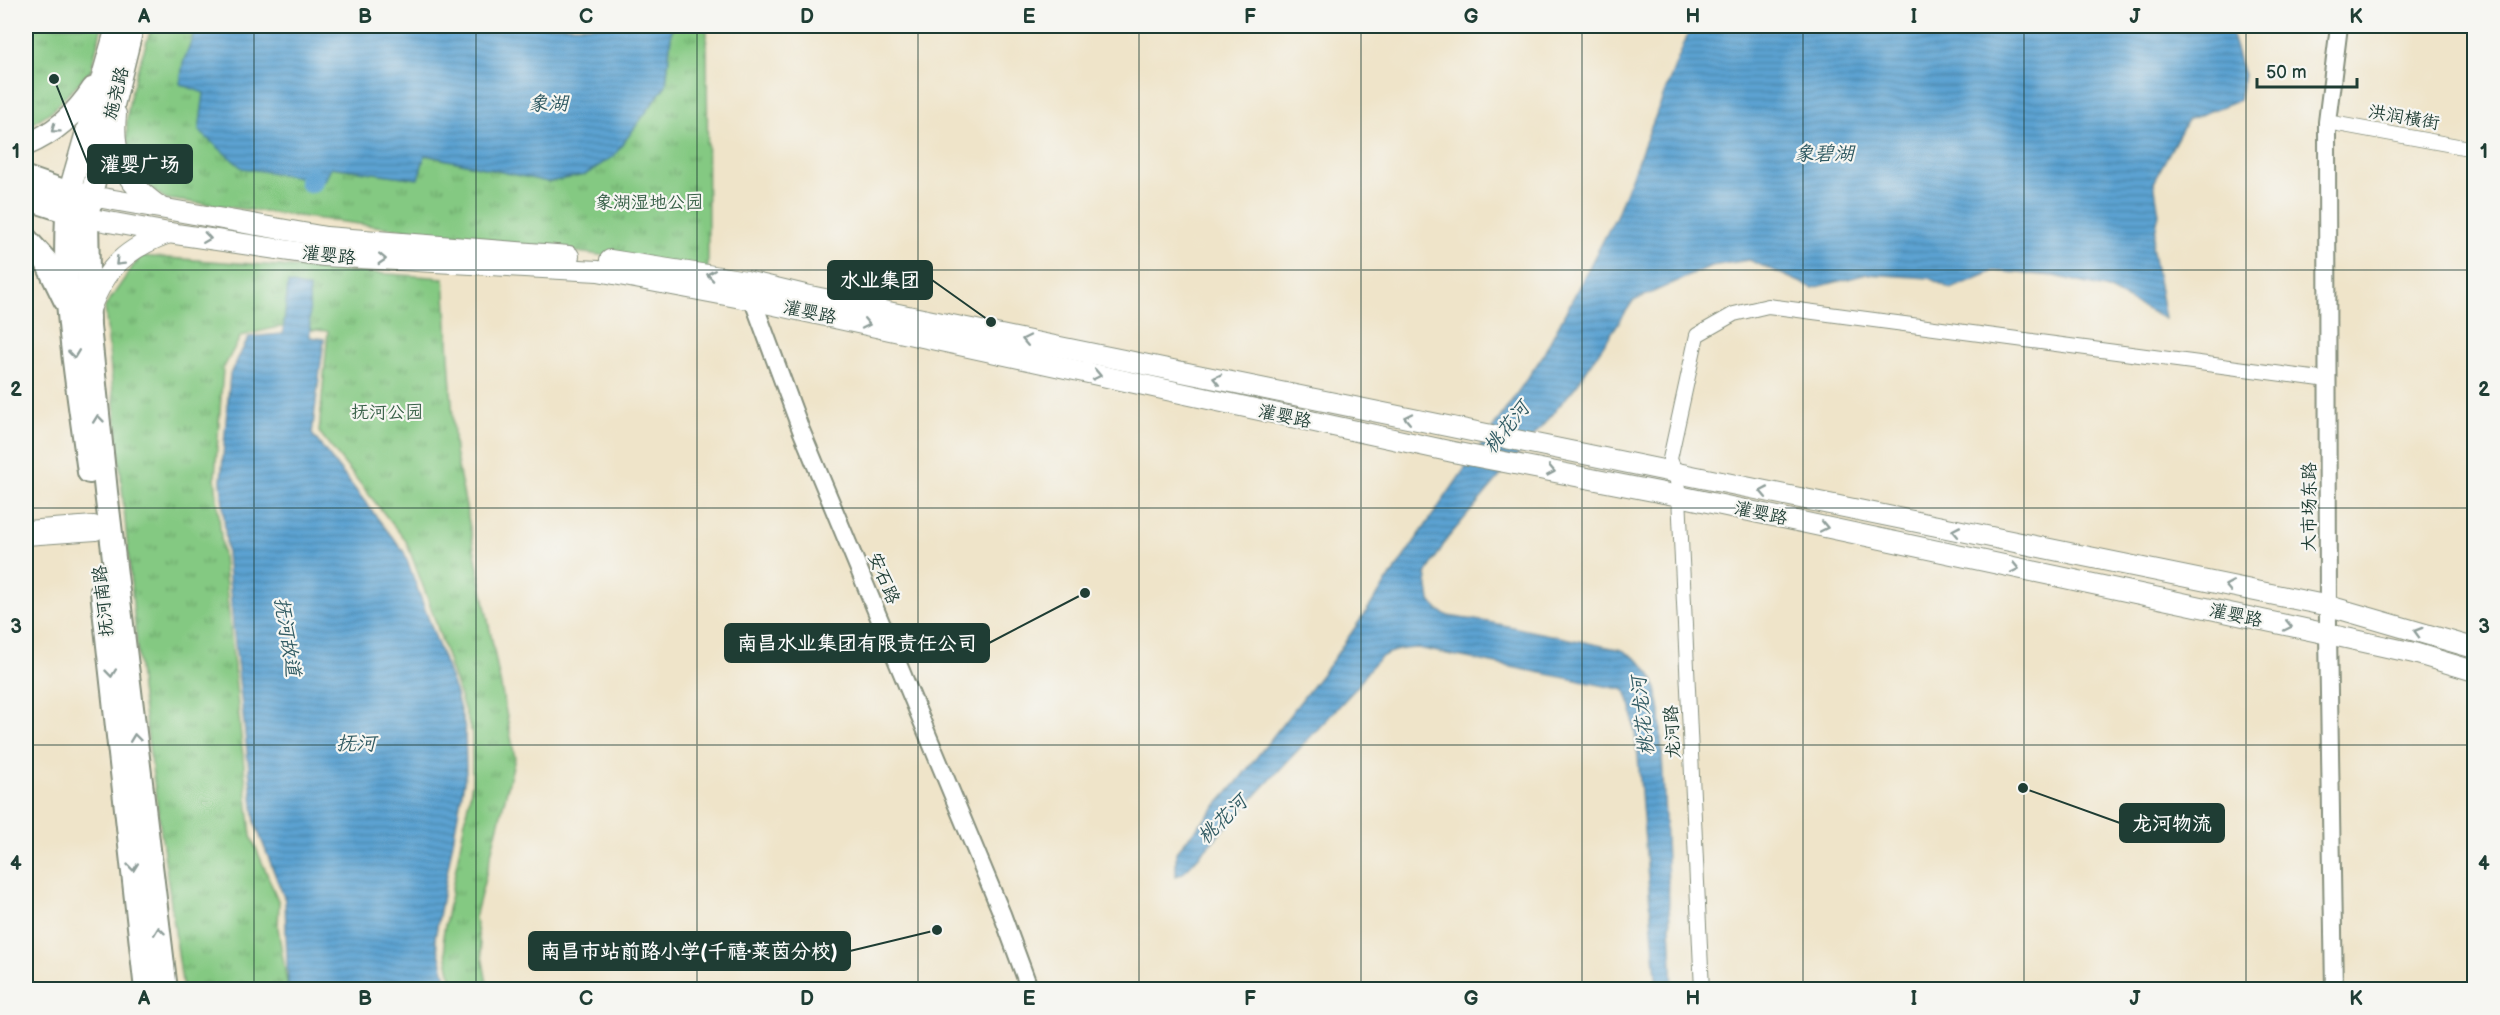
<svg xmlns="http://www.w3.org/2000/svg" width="2500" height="1015" font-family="'Balsamiq Sans','LXGW WenKai TC',sans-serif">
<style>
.park{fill:url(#park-tufts);stroke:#52835b;stroke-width:1.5}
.water{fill:url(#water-rules);stroke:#3d7082;stroke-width:1.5}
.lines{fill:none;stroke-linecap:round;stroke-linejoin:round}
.river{stroke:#5ba2d1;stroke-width:24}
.minor-casing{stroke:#87907e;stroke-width:16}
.tertiary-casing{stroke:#87907e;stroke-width:20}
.secondary-casing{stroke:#87907e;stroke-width:22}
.primary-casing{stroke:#87907e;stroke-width:24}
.trunk-casing{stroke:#87907e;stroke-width:26}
.minor{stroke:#fff;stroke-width:14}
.tertiary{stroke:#fff;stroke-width:16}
.secondary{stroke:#fff;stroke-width:20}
.primary{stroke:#fff;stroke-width:21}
.trunk{stroke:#fff;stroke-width:22}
.oneway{stroke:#8f9e9a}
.grid{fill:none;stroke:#1f3d34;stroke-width:1.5;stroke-opacity:0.55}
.labels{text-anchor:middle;stroke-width:4.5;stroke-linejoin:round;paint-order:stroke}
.street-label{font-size:18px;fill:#1f3d34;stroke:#f6f6f2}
.park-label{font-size:18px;fill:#386048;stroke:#f6f6f2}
.water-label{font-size:20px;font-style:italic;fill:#315b63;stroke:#f6f6f2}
.leader{fill:none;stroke:#1f3d34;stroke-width:2}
.callout-dot{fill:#1f3d34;stroke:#f6f6f2;stroke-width:2}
.callout{fill:#1f3d34;stroke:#1f3d34;stroke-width:2}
.callout-label{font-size:20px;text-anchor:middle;font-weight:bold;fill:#fff}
.neatline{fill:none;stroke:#1f3d34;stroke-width:2}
.grid-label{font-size:20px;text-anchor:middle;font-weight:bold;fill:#1f3d34}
</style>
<defs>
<pattern id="park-tufts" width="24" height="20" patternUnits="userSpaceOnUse" patternTransform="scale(1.5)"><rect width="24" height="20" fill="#84c982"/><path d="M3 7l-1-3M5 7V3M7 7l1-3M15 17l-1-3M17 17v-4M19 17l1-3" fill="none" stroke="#6ba46b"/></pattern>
<pattern id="water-rules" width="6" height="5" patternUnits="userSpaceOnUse" patternTransform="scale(1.5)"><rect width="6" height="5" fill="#5ba2d1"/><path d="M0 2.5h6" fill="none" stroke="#4b85aa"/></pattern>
</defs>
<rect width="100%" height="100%" fill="#f6f6f2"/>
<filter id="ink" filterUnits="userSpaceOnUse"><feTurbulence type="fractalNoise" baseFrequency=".0167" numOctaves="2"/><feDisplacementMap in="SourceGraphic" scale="12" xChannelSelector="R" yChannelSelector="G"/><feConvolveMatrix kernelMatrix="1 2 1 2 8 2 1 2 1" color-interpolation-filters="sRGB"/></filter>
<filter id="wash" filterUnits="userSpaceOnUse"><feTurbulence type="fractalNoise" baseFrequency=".008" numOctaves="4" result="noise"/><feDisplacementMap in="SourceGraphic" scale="24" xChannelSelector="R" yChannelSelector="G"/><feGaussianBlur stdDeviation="1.35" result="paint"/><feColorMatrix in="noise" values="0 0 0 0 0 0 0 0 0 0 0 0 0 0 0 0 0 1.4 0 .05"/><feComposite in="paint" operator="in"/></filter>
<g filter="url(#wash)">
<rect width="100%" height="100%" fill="#efe4c9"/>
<!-- park -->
<g class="park">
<polygon points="26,26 102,26 91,70 53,110 26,128"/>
<path d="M152 26H197L183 63 204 93 297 175 325 181 330 167 417 179 425 155 548 182 585 175 666 85 672 26H707L708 269 166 199C159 194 149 189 144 182 108 136 137 74 152 26Z"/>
<polygon points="140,256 444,278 455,451 515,758 475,918 488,989 453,989 443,936 472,783 472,733 430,605 406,541 319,432 328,331 278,327 241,336 223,369 215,477 251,836 279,903 278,928 288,989 183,989 141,689 105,307"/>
</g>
<!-- water -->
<g class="water">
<polygon points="197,26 672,26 666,85 614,156 585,175 548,182 425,155 418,179 331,167 325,181 242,168 199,131 204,93 180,84 183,63"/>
<path d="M1691 26H2229L2244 75 2239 100 2187 120 2154 181 2159 214 2152 246 2165 319 2105 288 2055 276 1994 271 1951 289 1929 278 1867 274 1813 288 1749 260 1711 266 1633 301 1576 386 1447 539 1426 574 1430 601 1438 610 1448 616 1488 622 1622 650C1653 666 1655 679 1660 712L1673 989H1657L1638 756 1632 710 1625 690 1418 648C1384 649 1375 658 1357 687L1182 874 1176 876V852L1238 781 1332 661 1542 357 1616 216Z"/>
<polygon points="288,283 309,288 310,337 324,339 312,434 404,552 455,691 465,728 466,771 435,938 449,989 288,989 285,900 255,823 233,625 221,481 230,374 249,337 283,334"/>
</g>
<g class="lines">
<!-- river -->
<polyline class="river" points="311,181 311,178"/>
</g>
</g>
<g filter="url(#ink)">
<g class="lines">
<!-- minor casing -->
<g class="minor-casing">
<g id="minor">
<polyline points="2327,122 2474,149"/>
<polyline points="26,528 94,523"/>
<polyline points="26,538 96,533"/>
<polyline points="1702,990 1679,496 1676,474 1670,459 1697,335 1734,314 1768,306 2328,380"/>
</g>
</g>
<!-- tertiary casing -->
<g class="tertiary-casing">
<g id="tertiary">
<polyline points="749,290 801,430 1002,914 1030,990"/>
<polyline points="2334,990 2328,634 2327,122 2339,26"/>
</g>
</g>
<!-- secondary casing -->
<g class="secondary-casing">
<g id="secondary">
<path d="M116 114C112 156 124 182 159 206"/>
<polyline points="91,196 326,237 569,256"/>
<polyline points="87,218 169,233 324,256 598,271 752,300 1453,452 1679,496 2328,634 2414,653 2474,671"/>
<polyline points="610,260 746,281 805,295 2329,606 2474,648"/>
<path d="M90 309C106 267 127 248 169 233"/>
</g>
</g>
<!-- primary casing -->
<g class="primary-casing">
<g id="primary">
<path d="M26 145C55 133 76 114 93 88"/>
<polyline points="69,193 117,26"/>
<polyline points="91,196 133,26"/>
</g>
</g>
<!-- trunk casing -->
<g class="trunk-casing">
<g id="trunk">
<polyline points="26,178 69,193 91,196 87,218 89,326 106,492 166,990"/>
<path d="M69 193C59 285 77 380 89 472"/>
<polyline points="26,198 81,216"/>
<polyline points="26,239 46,261 65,300"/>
<polyline points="102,591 146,990"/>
</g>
</g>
<!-- minor -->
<use href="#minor" class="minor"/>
<!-- tertiary -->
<use href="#tertiary" class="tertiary"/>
<!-- secondary -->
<use href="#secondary" class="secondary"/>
<!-- primary -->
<use href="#primary" class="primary"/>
<!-- trunk -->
<use href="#trunk" class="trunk"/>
</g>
<!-- one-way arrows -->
<defs><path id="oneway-chevron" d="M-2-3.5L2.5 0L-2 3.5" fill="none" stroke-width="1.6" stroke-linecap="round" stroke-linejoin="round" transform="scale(1.5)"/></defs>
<g class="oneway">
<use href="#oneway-chevron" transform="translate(55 129) rotate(143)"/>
<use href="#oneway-chevron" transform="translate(207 238) rotate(8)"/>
<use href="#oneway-chevron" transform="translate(382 259) rotate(3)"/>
<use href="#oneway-chevron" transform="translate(119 262) rotate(135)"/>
<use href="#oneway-chevron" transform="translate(711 275) rotate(-171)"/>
<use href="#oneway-chevron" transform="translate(866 324) rotate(12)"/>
<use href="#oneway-chevron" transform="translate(1026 340) rotate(-168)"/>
<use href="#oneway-chevron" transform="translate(74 354) rotate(83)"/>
<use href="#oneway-chevron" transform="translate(1097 375) rotate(12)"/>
<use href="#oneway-chevron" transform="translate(1217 379) rotate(-168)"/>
<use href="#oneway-chevron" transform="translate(1408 418) rotate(-168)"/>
<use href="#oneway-chevron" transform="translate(98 419) rotate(-96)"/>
<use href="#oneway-chevron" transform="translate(1551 471) rotate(11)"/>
<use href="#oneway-chevron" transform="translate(1764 492) rotate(-169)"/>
<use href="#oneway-chevron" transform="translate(1824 527) rotate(12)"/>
<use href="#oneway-chevron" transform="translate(1956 531) rotate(-169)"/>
<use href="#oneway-chevron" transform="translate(2015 568) rotate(12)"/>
<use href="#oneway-chevron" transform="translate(2229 586) rotate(-169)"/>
<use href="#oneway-chevron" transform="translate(2288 626) rotate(12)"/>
<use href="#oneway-chevron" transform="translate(2418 632) rotate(-164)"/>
<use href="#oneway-chevron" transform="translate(111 673) rotate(84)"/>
<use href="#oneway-chevron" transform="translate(135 738) rotate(-97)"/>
<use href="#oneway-chevron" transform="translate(133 867) rotate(84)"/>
<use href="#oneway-chevron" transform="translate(159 931) rotate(-97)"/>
</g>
</g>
<!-- grid -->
<path class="grid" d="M254 26V990M476 26V990M697 26V990M918 26V990M1139 26V990M1361 26V990M1582 26V990M1803 26V990M2024 26V990M2246 26V990M26 270H2474M26 508H2474M26 745H2474"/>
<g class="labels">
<!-- street labels -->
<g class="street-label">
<text transform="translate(116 93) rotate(-76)" y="6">施尧路</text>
<text transform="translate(2404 117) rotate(10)" y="6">洪润横街</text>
<text transform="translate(329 255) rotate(6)" y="6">灌婴路</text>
<text transform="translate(810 312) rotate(12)" y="6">灌婴路</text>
<text transform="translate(1285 416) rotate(12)" y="6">灌婴路</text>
<text transform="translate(2309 507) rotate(-90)" y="6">大市场东路</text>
<text transform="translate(1761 513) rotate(12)" y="6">灌婴路</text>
<text transform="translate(884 578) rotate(67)" y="6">安石路</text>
<text transform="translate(103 601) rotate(-96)" y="6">抚河南路</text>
<text transform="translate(2236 615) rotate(12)" y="6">灌婴路</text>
<text transform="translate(1672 732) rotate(-93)" y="6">龙河路</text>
</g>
<!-- park labels -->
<g class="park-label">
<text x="649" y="208">象湖湿地公园</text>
<text x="387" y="418">抚河公园</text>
</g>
<!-- water labels -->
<g class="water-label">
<text x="548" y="110">象湖</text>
<text x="1824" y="160">象碧湖</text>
<text transform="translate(1506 427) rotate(-51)" y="7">桃花河</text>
<text transform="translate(288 637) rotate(81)" y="7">抚河故道</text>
<text transform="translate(1642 716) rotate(-96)" y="7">桃花龙河</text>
<text x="356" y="750">抚河</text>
<text transform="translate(1222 819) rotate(-44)" y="7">桃花河</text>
</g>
</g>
<!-- callouts -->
<path class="leader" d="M54 79L88 164M991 322L932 280M1085 593L989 643M2023 788L2120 823M937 930L850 951"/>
<g class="callout-dot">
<circle cx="54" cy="79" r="6"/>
<circle cx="991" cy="322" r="6"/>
<circle cx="1085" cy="593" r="6"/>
<circle cx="2023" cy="788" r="6"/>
<circle cx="937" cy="930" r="6"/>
</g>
<g class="callout">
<rect x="88" y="145" width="104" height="38" rx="6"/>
<rect x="828" y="261" width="104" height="38" rx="6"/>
<rect x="725" y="624" width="264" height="38" rx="6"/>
<rect x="2120" y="804" width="104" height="38" rx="6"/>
<rect x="529" y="932" width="321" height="38" rx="6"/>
</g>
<g class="callout-label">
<text x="140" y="171">灌婴广场</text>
<text x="880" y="287">水业集团</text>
<text x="857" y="650">南昌水业集团有限责任公司</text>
<text x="2172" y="830">龙河物流</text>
<text x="689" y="958">南昌市站前路小学(千禧·莱茵分校)</text>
</g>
<!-- margin -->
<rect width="2500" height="1015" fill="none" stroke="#f6f6f2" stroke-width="66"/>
<!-- scale -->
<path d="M2257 78v9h100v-9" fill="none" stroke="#1f3d34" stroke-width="3"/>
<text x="2266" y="78" font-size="18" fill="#1f3d34" stroke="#f6f6f2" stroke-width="4.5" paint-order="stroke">50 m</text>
<rect x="33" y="33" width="2434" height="949" class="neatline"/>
<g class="grid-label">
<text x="144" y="23">A</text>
<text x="365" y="23">B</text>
<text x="586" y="23">C</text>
<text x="807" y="23">D</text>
<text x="1029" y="23">E</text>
<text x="1250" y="23">F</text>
<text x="1471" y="23">G</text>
<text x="1693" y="23">H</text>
<text x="1914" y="23">I</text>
<text x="2135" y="23">J</text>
<text x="2356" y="23">K</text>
<text x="16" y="158">1</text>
<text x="2484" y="158">1</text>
<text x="16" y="396">2</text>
<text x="2484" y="396">2</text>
<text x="16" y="633">3</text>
<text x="2484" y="633">3</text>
<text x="16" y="870">4</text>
<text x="2484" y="870">4</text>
<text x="144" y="1005">A</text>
<text x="365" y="1005">B</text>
<text x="586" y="1005">C</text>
<text x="807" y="1005">D</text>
<text x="1029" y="1005">E</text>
<text x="1250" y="1005">F</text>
<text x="1471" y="1005">G</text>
<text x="1693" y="1005">H</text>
<text x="1914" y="1005">I</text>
<text x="2135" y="1005">J</text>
<text x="2356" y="1005">K</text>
</g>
</svg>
